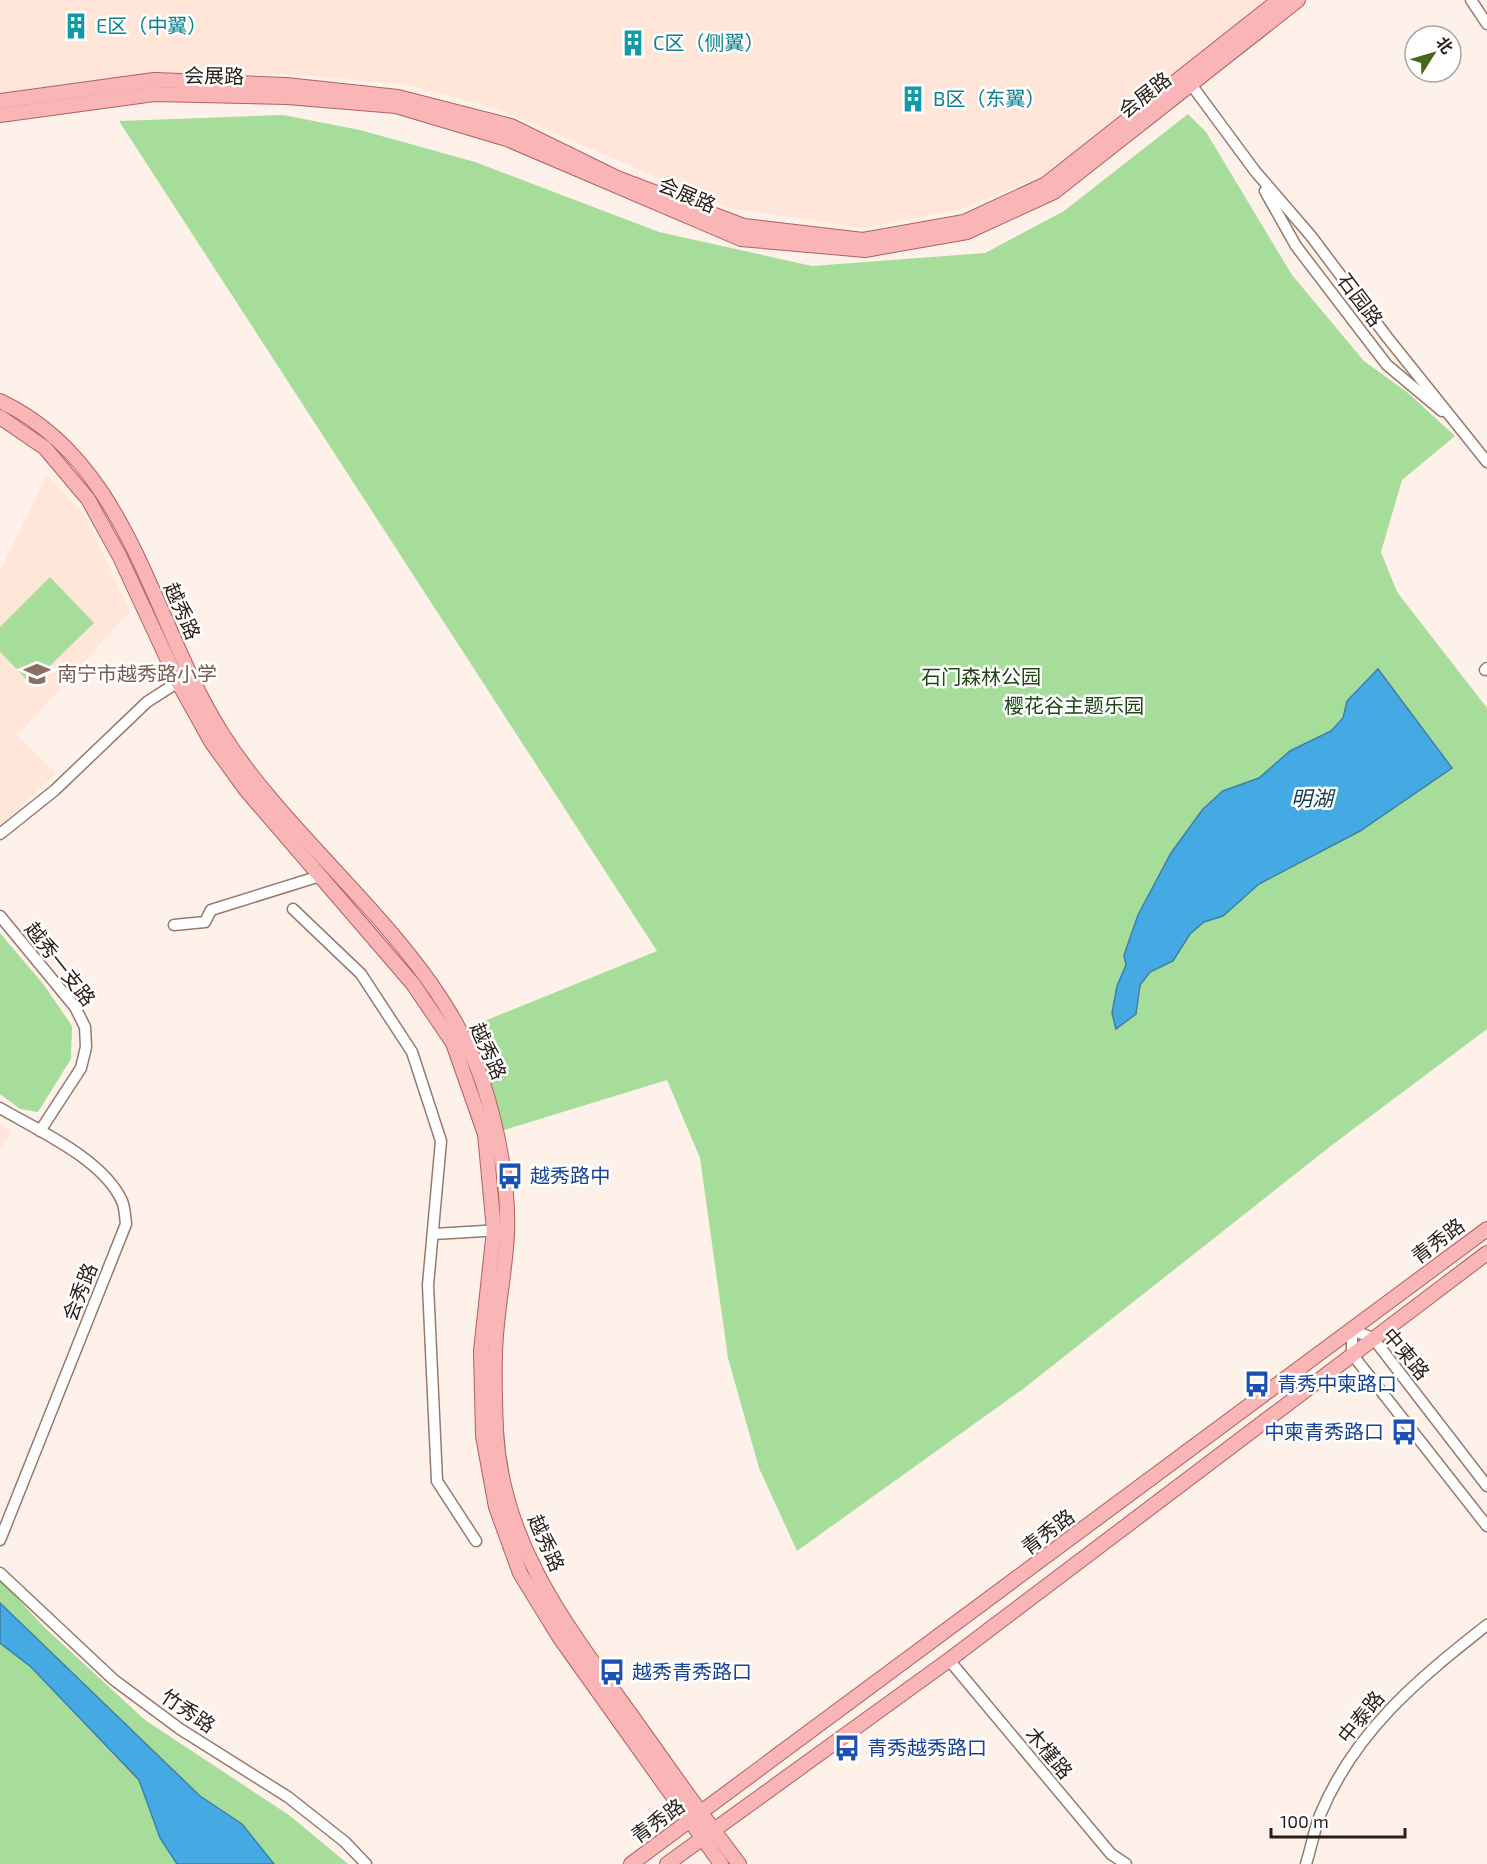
<svg xmlns="http://www.w3.org/2000/svg" width="1487" height="1864" font-family="'Exo 2','Noto Sans SC',sans-serif">
<style>
.built{fill:#ffe6d9}
.green{fill:#a7dd9b}
.water{fill:#45aae3;stroke:#3d80a6;stroke-width:1.5}
.lines{fill:none;stroke-linecap:round;stroke-linejoin:round}
.minor-casing{stroke:#987a6a;stroke-width:13}
.major-casing{stroke:#af615f;stroke-width:16}
.minor{stroke:#fff;stroke-width:10}
.major{stroke:#fab6b6;stroke-width:14}
.labels{text-anchor:middle;stroke-width:5;stroke-linejoin:round;paint-order:stroke}
.culture-label{font-size:20px;fill:#0d838f;stroke:#fff;text-anchor:start}
.street-label{font-size:20px;fill:#2a1e18;stroke:#fff}
.education-label{font-size:20px;fill:#785e54;stroke:#fff;text-anchor:start}
.park-label{font-size:20px;fill:#1e4814;stroke:#fff}
.transit-label{font-size:20px;fill:#164399;stroke:#fff;text-anchor:start}
.water-label{font-size:21px;font-style:italic;fill:#103b53;stroke:#fff}
</style>
<rect width="100%" height="100%" fill="#fef1e9"/>
<!-- built -->
<g class="built">
<polygon points="0,0 1266,0 1050,173 959,210 861,228 729,208 498,109 402,84 288,74 154,75 0,94"/>
<polygon points="47,476 85,516 130,611 17,736 56,773 0,827 0,571"/>
<polygon points="0,1124 12,1132 0,1149"/>
</g>
<!-- green -->
<g class="green">
<polygon points="1188,114 1206,132 1292,275 1364,361 1408,393 1455,436 1402,480 1381,552 1397,592 1487,708 1487,1029 1332,1145 1023,1389 797,1551 759,1468 728,1358 700,1158 667,1080 504,1130 472,1026 657,951 119,121 283,115 360,130 475,162 659,232 812,266 985,253 1064,211"/>
<polygon points="50,577 94,623 31,684 0,652 0,627"/>
<polygon points="0,933 44,985 72,1026 71,1059 38,1112 20,1109 0,1094"/>
<polygon points="0,1580 45,1628 145,1720 289,1815 348,1864 0,1864"/>
</g>
<!-- water -->
<g class="water">
<polygon points="1378,669 1452,768 1360,831 1259,884 1223,916 1204,922 1190,934 1173,961 1150,972 1140,985 1136,1014 1116,1029 1112,1013 1117,986 1126,965 1124,955 1138,915 1171,853 1203,809 1223,791 1259,778 1290,751 1331,731 1343,718 1347,701"/>
<polygon points="0,1603 200,1796 242,1824 274,1864 177,1864 160,1838 139,1780 31,1667 0,1643"/>
</g>
<g class="lines">
<!-- minor casing -->
<g class="minor-casing">
<g id="minor">
<polyline points="1471,0 1487,24"/>
<polyline points="1190,83 1255,171 1311,236 1387,337 1487,462"/>
<polyline points="1265,191 1296,246 1387,365 1442,411"/>
<polyline points="1485,670 1487,668"/>
<polyline points="0,834 55,790 147,702 189,675"/>
<polyline points="293,909 361,974 412,1052 441,1141 428,1285 437,1481 476,1541"/>
<polyline points="0,916 75,1007 85,1027 86,1047 81,1068 40,1131"/>
<polyline points="174,925 205,922 211,910 320,876"/>
<path d="M0 1108C39 1131 103 1159 122 1201 125 1208 125 1217 126 1224L0 1540"/>
<polyline points="434,1234 501,1230"/>
<polyline points="1487,1486 1373,1338 1352,1330 1352,1354 1487,1526"/>
<polyline points="0,1573 114,1680 180,1729 288,1797 345,1842 366,1864"/>
<polyline points="949,1660 1111,1854 1126,1864"/>
<path d="M1306 1864C1311 1848 1314 1831 1320 1815 1355 1731 1417 1680 1487 1625"/>
</g>
</g>
<!-- major casing -->
<g class="major-casing">
<g id="major">
<polyline points="0,101 154,80 286,85 398,97 511,126 617,178 744,226 863,240 964,222 1046,184 1279,0"/>
<polyline points="0,115 154,94 287,97 396,106 507,139 741,239 865,250 967,232 1054,192 1298,0"/>
<path d="M0 401C131 462 152 625 223 735 300 855 436 945 483 1083 498 1129 509 1186 507 1234 505 1274 496 1313 495 1353 494 1379 495 1405 496 1430 502 1546 569 1629 634 1719 668 1767 703 1817 739 1864"/>
<polyline points="0,417 45,448 88,499 120,557 178,682 212,743 246,790 413,984 453,1043 485,1134 494,1230 481,1351 483,1436 496,1507 520,1573 560,1638 721,1864"/>
<polyline points="631,1864 1487,1229"/>
<polyline points="667,1864 949,1660 1487,1253"/>
</g>
</g>
<!-- minor -->
<use href="#minor" class="minor"/>
<!-- major -->
<use href="#major" class="major"/>
</g>
<!-- icons -->
<defs>
<g id="building-bare" transform="scale(2.07)"><path d="M-4-6H4V6H1V3H-1V6H-4ZM-2.5-4.3h1.7v1.8h-1.7ZM.8-4.3h1.7v1.8H.8ZM-2.5-1h1.7V.8h-1.7ZM.8-1h1.7V.8H.8Z" fill="#0f9aa8" stroke="#fff" stroke-width="2.5" paint-order="stroke"/></g>
<g id="school-bare" transform="scale(2.07)"><path d="M0-5L7-2L0 1L-7-2ZM-4 1L0 2.5L4 1V4Q0 6-4 4Z" fill="#8d6e63" stroke="#fff" stroke-width="2.5" paint-order="stroke"/></g>
<g id="bus-bare" transform="scale(2.07)"><path d="M-5-6H5V4H4V6H2V4H-2V6H-4V4H-5ZM-3.5-4V0h7V-4ZM-3.5 1.2v1.5H-2V1.2ZM2 1.2v1.5H3.5V1.2Z" fill="#1a4fb4" stroke="#fff" stroke-width="2.5" paint-order="stroke"/></g>
</defs>
<g fill-rule="evenodd">
<use href="#building-bare" x="76" y="26"/>
<use href="#building-bare" x="633" y="43"/>
<use href="#building-bare" x="913" y="99"/>
<use href="#school-bare" x="37" y="674"/>
<use href="#bus-bare" x="510" y="1176"/>
<use href="#bus-bare" x="1257" y="1384"/>
<use href="#bus-bare" x="1404" y="1432"/>
<use href="#bus-bare" x="612" y="1672"/>
<use href="#bus-bare" x="847" y="1748"/>
</g>
<g class="labels">
<!-- culture labels -->
<g class="culture-label">
<text x="96" y="33">E区（中翼）</text>
<text x="653" y="50">C区（侧翼）</text>
<text x="933" y="106">B区（东翼）</text>
</g>
<!-- street labels -->
<g class="street-label">
<text transform="translate(214 76) rotate(1)" y="7">会展路</text>
<text transform="translate(1145 95) rotate(-38)" y="7">会展路</text>
<text transform="translate(687 195) rotate(23)" y="7">会展路</text>
<text transform="translate(1360 300) rotate(53)" y="7">石园路</text>
<text transform="translate(182 611) rotate(66)" y="7">越秀路</text>
<text transform="translate(60 964) rotate(52)" y="7">越秀一支路</text>
<text transform="translate(488 1051) rotate(66)" y="7">越秀路</text>
<text transform="translate(1438 1241) rotate(-37)" y="7">青秀路</text>
<text transform="translate(80 1292) rotate(-68)" y="7">会秀路</text>
<text transform="translate(1406 1354) rotate(50)" y="7">中柬路</text>
<text transform="translate(1048 1532) rotate(-37)" y="7">青秀路</text>
<text transform="translate(546 1543) rotate(66)" y="7">越秀路</text>
<text transform="translate(188 1711) rotate(34)" y="7">竹秀路</text>
<text transform="translate(1361 1717) rotate(-51)" y="7">中泰路</text>
<text transform="translate(1049 1753) rotate(50)" y="7">木槿路</text>
<text transform="translate(658 1821) rotate(-36)" y="7">青秀路</text>
</g>
<!-- education labels -->
<g class="education-label">
<text x="57" y="681">南宁市越秀路小学</text>
</g>
<!-- park labels -->
<g class="park-label">
<text x="981" y="684">石门森林公园</text>
<text x="1074" y="713">樱花谷主题乐园</text>
</g>
<!-- transit labels -->
<g class="transit-label">
<text x="530" y="1183">越秀路中</text>
<text x="1277" y="1391">青秀中柬路口</text>
<text x="1384" y="1439" text-anchor="end">中柬青秀路口</text>
<text x="632" y="1679">越秀青秀路口</text>
<text x="867" y="1755">青秀越秀路口</text>
</g>
<!-- water labels -->
<g class="water-label">
<text x="1312" y="806">明湖</text>
</g>
</g>
<!-- north arrow -->
<g transform="translate(1433 54) rotate(53)"><circle r="28" fill="#ffffff" stroke="#aaa5a3" stroke-width="1.5"/>
<path d="M0-4.5L10 22L0 15L-10 22Z" fill="#48671c"/>
<text y="-9" font-size="16" font-weight="bold" text-anchor="middle" fill="#2a1e18">北</text>
</g>
<!-- scale -->
<path d="M1271 1828v9h134v-9" fill="none" stroke="#2a1e18" stroke-width="3"/>
<text x="1280" y="1828" font-size="18" fill="#2a1e18" stroke="#ffffff" stroke-width="4.5" paint-order="stroke">100 m</text>
</svg>
